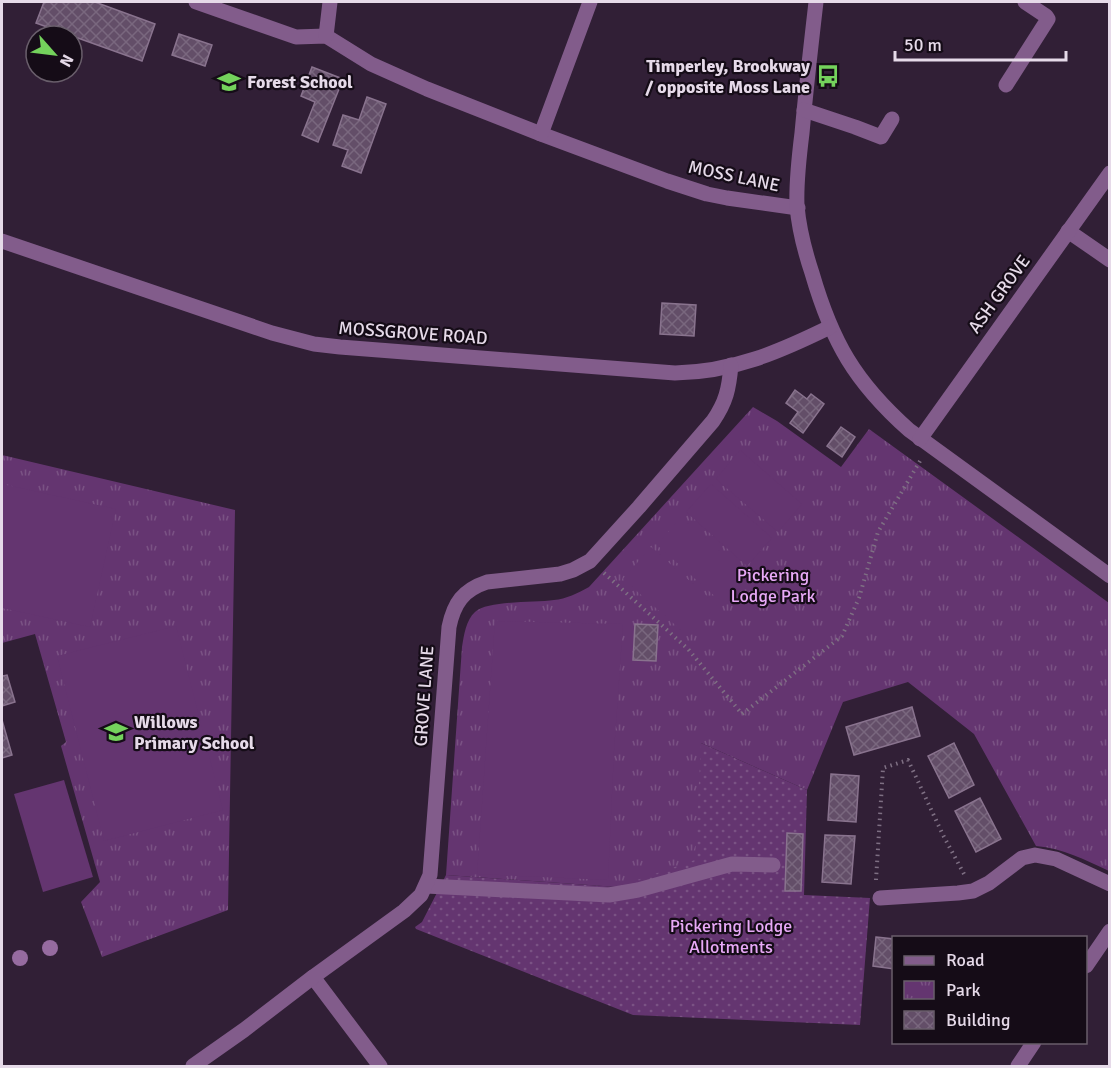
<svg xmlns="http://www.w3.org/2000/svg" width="1111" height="1068" font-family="Signika,sans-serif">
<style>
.grass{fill:url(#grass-dots)}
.park{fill:url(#park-tufts)}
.pitch{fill:#643570}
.building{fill:url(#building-cross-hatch);stroke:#89738e;stroke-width:1.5}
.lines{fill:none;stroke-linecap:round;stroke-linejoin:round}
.path{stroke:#7e6f83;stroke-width:4;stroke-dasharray:1.5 4.5;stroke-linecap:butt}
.minor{stroke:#825c8b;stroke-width:15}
.tree{fill:#966ba0}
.labels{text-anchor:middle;stroke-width:4.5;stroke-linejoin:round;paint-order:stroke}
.poi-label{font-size:18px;font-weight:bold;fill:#e6dae9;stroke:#150c17;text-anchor:start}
.street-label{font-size:18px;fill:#e6dae9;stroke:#150c17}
.park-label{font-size:18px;fill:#e8a9f7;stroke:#150c17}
</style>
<defs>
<pattern id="grass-dots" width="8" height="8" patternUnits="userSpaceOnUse" patternTransform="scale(1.5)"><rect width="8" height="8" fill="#643570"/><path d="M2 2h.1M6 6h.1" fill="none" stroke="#7a5284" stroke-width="1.8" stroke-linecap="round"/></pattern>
<pattern id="park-tufts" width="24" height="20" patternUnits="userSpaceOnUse" patternTransform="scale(1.5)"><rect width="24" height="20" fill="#643570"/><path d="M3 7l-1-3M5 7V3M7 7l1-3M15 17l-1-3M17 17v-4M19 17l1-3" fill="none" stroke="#7a5284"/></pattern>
<pattern id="building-cross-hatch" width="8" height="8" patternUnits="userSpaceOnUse" patternTransform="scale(1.5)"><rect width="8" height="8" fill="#634e68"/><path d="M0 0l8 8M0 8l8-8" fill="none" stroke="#79677e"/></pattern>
</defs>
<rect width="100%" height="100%" fill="#311f36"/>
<!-- grass -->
<polygon class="grass" points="701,743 807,790 804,895 870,898 860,1025 633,1015 416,929 415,927 422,922 446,875 617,887"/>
<!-- park -->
<g class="park">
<path d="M753 407 777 421 841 467 869 429 1109 603V871C1085 860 1063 848 1036 846L974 734 908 682 843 702 807 790 701 743 695 860 617 887 446 875 462 647C464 635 466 620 475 612 488 600 535 603 554 600 566 599 578 593 589 587Z"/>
<polygon points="2,455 235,510 228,910 102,957 81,902 100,882 61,746 66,742 35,634 2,643"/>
</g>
<!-- pitch -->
<g class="pitch">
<polygon points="740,450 802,504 778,532 716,479"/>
<polygon points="2,484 116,509 90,627 2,608"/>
<polygon points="711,484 772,538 747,566 686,512"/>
<polygon points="681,517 743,571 718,599 657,545"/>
<polygon points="651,547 717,605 689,637 623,579"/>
<polygon points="495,621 623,624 614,751 608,880 477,874"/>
<polygon points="176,626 223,810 104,841 57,656"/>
<polygon points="64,780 93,877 43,892 14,794"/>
</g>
<!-- building -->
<g class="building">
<polygon points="44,2 95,2 155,24 142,61 36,23"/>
<polygon points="179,34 212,45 205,66 172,55"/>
<polygon points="312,67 343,79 318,142 302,135 315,102 301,96"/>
<polygon points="367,97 386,104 361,173 342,166 348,150 333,145 343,115 359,120"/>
<polygon points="662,303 696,305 694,336 660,334"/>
<polygon points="795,390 807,399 811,394 824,404 803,433 790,423 798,412 786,403"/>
<polygon points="841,427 855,437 842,457 827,446"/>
<polygon points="635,624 658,625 656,661 633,660"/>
<polygon points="7,675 15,702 2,706 2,676"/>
<polygon points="912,707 920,736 854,755 846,727"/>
<polygon points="2,720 12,755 2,758"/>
<polygon points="954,743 974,785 949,798 928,756"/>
<polygon points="831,774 859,776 856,822 828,820"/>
<polygon points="980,798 1001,839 976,852 955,811"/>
<polygon points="787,833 803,834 801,891 785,891"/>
<polygon points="825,835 855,836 851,884 822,882"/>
<polygon points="876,937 894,939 894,969 873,966"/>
</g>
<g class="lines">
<!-- path -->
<g class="path">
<polyline points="604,573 688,649 742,714 842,636 859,598 878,532 920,461"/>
<polyline points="876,880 883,768 908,760 943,835 964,874"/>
</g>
<!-- minor -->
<g class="minor">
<polyline points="196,2 296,37 326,36 371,64 427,89 541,134 667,181 707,194 727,198 798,208"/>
<path d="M816 2C811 45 806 89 802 133 799 157 796 182 797 206 799 229 805 252 812 273 832 342 855 382 909 430L1110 576"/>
<polyline points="326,36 330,2"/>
<polyline points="1006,85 1048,19 1046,16 1025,2"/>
<polyline points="804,110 855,127 881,137 892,119"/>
<polyline points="541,134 590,2"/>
<polyline points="1068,231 1110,260"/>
<path d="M2 241 272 333 314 344 340 347 675 373C733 372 779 352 830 327"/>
<polyline points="920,439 1110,173"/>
<polyline points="426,886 609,895 638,890 732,864 773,865"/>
<polyline points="880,898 958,893 973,891 989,883 1022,858 1035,855 1056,859 1110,884"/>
<polyline points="1086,966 1110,931"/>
<polyline points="313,977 380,1066"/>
<path d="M193 1066 244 1030 313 977 404 911 421 895 430 875 449 627C454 603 463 590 487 582L560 574 573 570 590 561 639 507 713 421C726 402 729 389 731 365"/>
<polyline points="1018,1066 1034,1042"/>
</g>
</g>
<!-- trees -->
<g class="tree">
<circle cx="50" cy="948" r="8"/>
<circle cx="20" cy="958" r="8"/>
</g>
<!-- icons -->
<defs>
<g id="bus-bare" transform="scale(1.8)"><path d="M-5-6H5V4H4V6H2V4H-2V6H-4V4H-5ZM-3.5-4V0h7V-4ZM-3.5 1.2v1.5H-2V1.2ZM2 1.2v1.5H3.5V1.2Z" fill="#74d25c" stroke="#150c17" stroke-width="2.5" paint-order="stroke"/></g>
<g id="school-bare" transform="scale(1.8)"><path d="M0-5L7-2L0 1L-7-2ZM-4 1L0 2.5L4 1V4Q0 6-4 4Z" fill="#74d25c" stroke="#150c17" stroke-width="2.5" paint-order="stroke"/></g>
</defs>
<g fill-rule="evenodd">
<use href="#bus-bare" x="828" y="76"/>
<use href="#school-bare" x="229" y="82"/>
<use href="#school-bare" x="116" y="732"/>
</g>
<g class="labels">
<!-- poi labels -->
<g class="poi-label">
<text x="810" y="72" text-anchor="end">Timperley, Brookway<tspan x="810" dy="21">/ opposite Moss Lane</tspan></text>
<text x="247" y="88">Forest School</text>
<text x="134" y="728">Willows<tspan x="134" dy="21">Primary School</tspan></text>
</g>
<!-- street labels -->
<g class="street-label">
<text transform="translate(734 176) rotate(12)" y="6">MOSS LANE</text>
<text transform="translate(999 294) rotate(-54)" y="6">ASH GROVE</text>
<text transform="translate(413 333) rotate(4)" y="6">MOSSGROVE ROAD</text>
<text transform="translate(424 696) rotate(-86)" y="6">GROVE LANE</text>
</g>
<!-- park labels -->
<g class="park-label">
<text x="773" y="581">Pickering<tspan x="773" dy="21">Lodge Park</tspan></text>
<text x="731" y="932">Pickering Lodge<tspan x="731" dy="21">Allotments</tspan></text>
</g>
</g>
<!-- border -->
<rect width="1111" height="1068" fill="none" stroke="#e6dae9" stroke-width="6"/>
<!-- legend -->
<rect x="892" y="936" width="195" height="108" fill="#150c17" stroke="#695e6b" stroke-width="1.5"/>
<rect x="904" y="956" width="30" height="9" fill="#825c8b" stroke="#695e6b" stroke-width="1.5"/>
<text x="946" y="966" font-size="18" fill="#e6dae9">Road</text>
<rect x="904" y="981" width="30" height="18" fill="url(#park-tufts)" stroke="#695e6b" stroke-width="1.5"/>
<text x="946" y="996" font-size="18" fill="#e6dae9">Park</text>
<rect x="904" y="1011" width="30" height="18" fill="url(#building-cross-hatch)" stroke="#695e6b" stroke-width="1.5"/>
<text x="946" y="1026" font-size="18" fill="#e6dae9">Building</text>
<!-- north arrow -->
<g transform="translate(54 54) rotate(118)"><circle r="28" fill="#150c17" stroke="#695e6b" stroke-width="1.5"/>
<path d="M0-4.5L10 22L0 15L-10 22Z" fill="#74d25c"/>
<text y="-9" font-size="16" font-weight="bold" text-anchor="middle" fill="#e6dae9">N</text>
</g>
<!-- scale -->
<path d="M895 51v9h171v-9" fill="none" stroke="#e6dae9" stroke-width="3"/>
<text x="904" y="51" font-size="18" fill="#e6dae9" stroke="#150c17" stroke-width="4.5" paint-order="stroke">50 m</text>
</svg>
